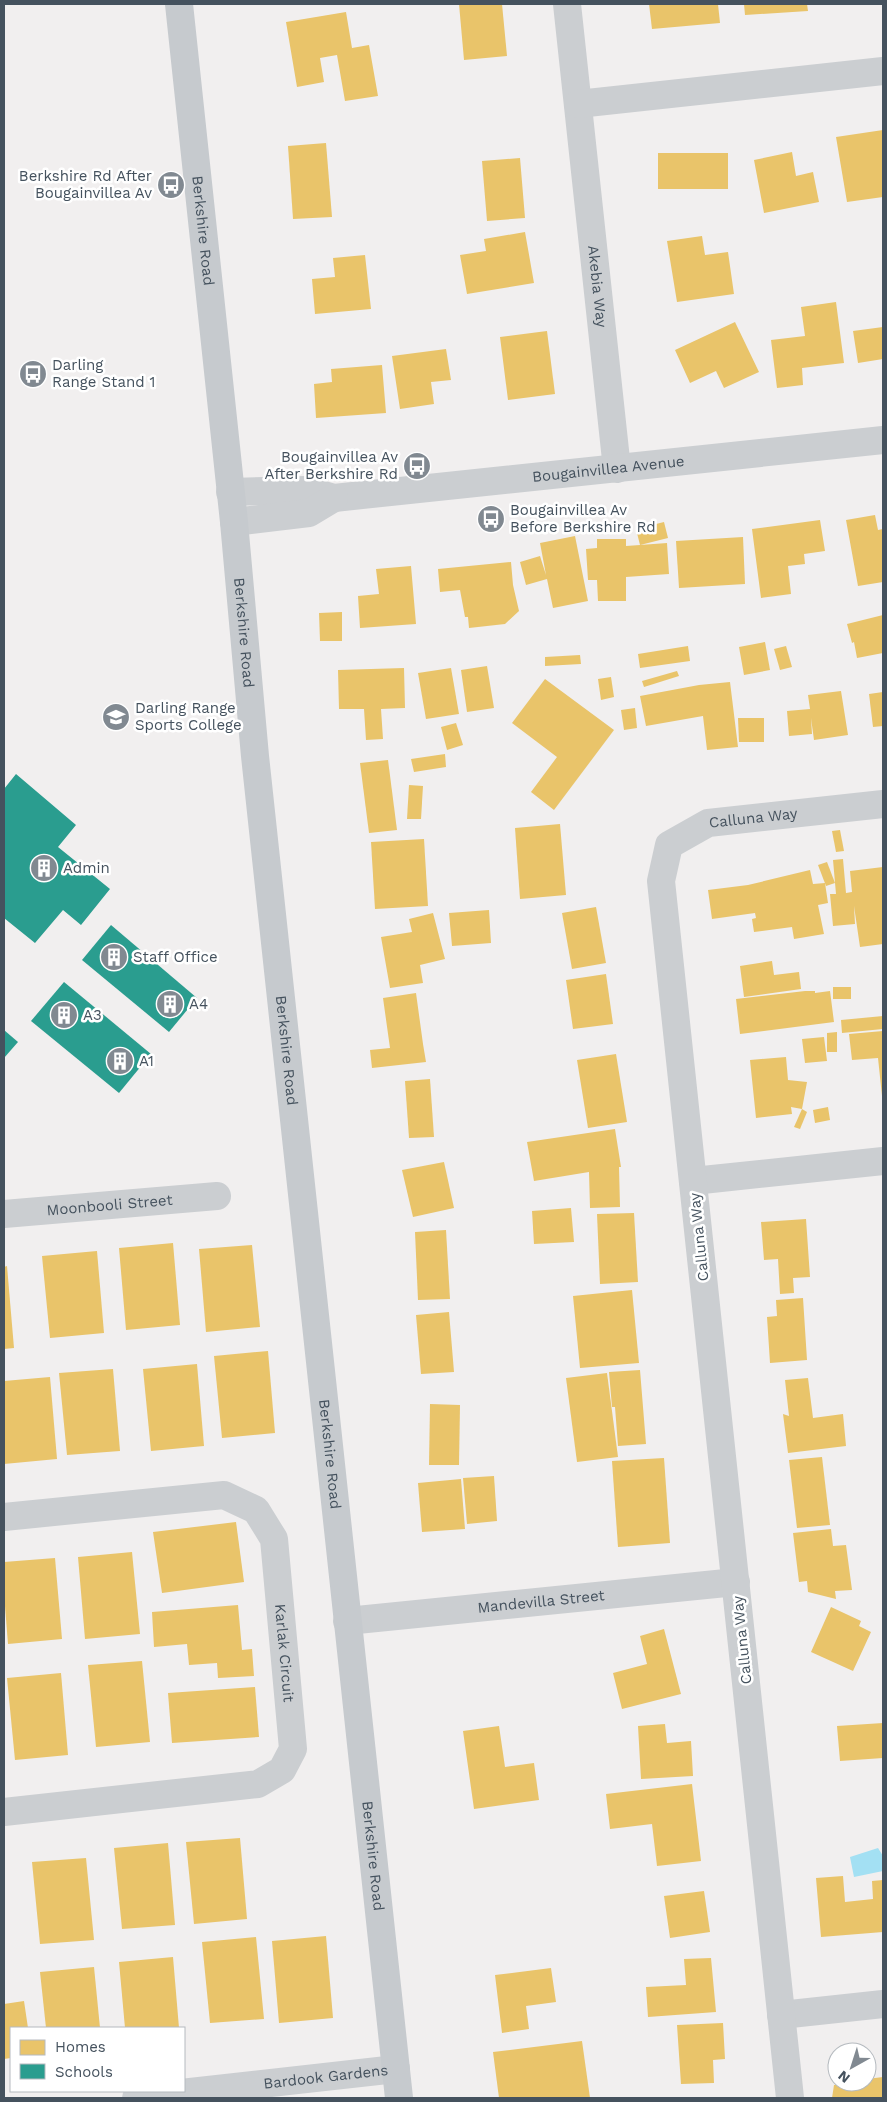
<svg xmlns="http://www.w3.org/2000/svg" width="887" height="2102" font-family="'Work Sans',sans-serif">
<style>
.water{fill:#a3e0f3}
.homes{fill:#e9c46a}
.schools{fill:#2a9d8f}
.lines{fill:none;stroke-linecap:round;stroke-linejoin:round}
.minor{stroke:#cbced1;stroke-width:28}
.major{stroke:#c6cace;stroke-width:28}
.labels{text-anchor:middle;stroke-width:5;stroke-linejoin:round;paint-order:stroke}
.poi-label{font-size:15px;fill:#45525e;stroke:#fff;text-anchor:start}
.street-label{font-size:15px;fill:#45525e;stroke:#fff}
</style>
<rect width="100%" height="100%" fill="#f1efef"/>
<!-- water -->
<polygon class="water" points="878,1848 883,1856 883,1871 854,1877 850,1857"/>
<!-- homes -->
<g class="homes">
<polygon points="459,4 502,4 507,56 464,60"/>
<polygon points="649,4 718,4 720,23 652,29"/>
<polygon points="744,4 807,4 808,11 745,15"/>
<polygon points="346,12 352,48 369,45 378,96 345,101 337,55 320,58 324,82 297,87 286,22"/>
<polygon points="883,130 883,197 847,202 836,137"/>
<polygon points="326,143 332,217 293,219 288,146"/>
<polygon points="792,152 796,176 813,172 819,202 764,213 754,160"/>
<rect x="658" y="153" width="70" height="36"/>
<polygon points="520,158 525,218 487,221 482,161"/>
<polygon points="525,232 534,283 467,294 460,255 486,251 484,239"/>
<polygon points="702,236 705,255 728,252 734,294 677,302 667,241"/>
<polygon points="365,255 371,309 315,314 312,279 335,277 333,258"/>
<polygon points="836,302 844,363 802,368 803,385 777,388 771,340 805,336 801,307"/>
<polygon points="735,322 759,372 724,388 716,371 690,383 675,350"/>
<polygon points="883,327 883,359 858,363 853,331"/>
<polygon points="547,331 555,394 508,400 500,337"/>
<polygon points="446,349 451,380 431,382 434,404 400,409 392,356"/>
<polygon points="382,365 386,413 316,418 314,384 332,382 331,369"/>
<polygon points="875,515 878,530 883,529 883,582 858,586 846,520"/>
<polygon points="820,520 825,551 804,554 805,564 788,566 791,594 761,598 752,529"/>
<polygon points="664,522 668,538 640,545 667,543 669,574 626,577 626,601 598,601 597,580 588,580 586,549 597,548 597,539 626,539 626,546 640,545 636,529"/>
<polygon points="575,536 588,601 553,608 547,579 526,585 520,562 540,556 546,575 540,543"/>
<polygon points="743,537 745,584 679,588 676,541"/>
<polygon points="511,562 513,585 519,611 505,624 469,628 468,617 465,617 460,590 440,592 438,569"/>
<polygon points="411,566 416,624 360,628 358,596 379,594 376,569"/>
<polygon points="342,612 342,641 320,641 319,613"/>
<polygon points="883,615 883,653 857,658 854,642 852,643 847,624"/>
<polygon points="765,642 770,670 744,675 739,647"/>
<polygon points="688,646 690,661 640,668 638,654"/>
<polygon points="786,646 792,667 780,670 774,649"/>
<polygon points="580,655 581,664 545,666 545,657"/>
<polygon points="487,666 494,708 467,712 461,670"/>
<polygon points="404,668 405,708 381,709 383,739 366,740 364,709 339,709 338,670"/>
<polygon points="451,668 459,714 426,719 418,673"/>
<polygon points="677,671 679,676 644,687 642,681"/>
<polygon points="611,677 614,697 601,700 598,679"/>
<polygon points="545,679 614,730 554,810 531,792 557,757 512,723"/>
<polygon points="730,682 738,747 707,750 703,716 646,726 640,696 699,685"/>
<polygon points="841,691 848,735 814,740 811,718 812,734 789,736 787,711 810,709 808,695"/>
<polygon points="883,692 883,726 873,727 869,694"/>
<polygon points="635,708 637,728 624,730 621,710"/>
<polygon points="738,718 764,718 764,742 739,742"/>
<polygon points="456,723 463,745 447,750 441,727"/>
<polygon points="445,754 446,767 414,772 411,759"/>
<polygon points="388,760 397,830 369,833 360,763"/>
<polygon points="409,785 423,786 421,819 407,819"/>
<polygon points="560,824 566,895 520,899 515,828"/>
<polygon points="840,830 844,851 836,852 832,831"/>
<polygon points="424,839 428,906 375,909 371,842"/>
<polygon points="843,859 846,893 852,892 850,871 883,867 883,944 860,947 854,906 855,924 833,926 830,894 836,894 833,860"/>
<polygon points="827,862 835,883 826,886 818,865"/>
<polygon points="810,870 813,884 825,883 828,903 818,905 824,934 794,939 792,927 754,932 752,919 756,918 755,913 712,919 708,890 748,885"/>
<polygon points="596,907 606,963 572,969 562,913"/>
<polygon points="489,910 491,943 452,946 449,913"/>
<polygon points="433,913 445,959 420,965 423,983 390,988 381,937 412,932 409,919"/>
<polygon points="772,961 774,975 799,972 801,989 744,997 740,966"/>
<polygon points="606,974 613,1024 573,1029 566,980"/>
<rect x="833" y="987" width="18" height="12"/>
<polygon points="805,991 815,991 815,993 830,991 834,1022 740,1034 736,999"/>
<polygon points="416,993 423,1044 414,1045 423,1044 426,1062 372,1068 370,1050 390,1048 383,998"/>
<polygon points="883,1016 883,1029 842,1033 841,1020"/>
<polygon points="883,1031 883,1096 882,1096 878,1058 852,1060 849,1034"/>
<polygon points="837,1032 837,1052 827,1052 827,1033"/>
<polygon points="824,1037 827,1061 805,1063 802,1039"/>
<polygon points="616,1054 627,1122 588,1128 577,1060"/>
<polygon points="786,1057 788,1080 807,1082 802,1109 791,1107 792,1114 756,1118 750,1060"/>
<polygon points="430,1079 434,1137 409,1138 405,1081"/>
<polygon points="828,1107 830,1120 815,1123 813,1110"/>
<polygon points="802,1109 807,1112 800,1129 794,1127"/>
<polygon points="615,1129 621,1167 619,1167 620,1207 590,1208 589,1172 534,1181 527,1142"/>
<polygon points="444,1162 454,1208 413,1217 402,1170"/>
<polygon points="571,1208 574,1242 534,1244 532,1211"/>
<polygon points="634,1213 638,1282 600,1284 597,1214"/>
<polygon points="806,1219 810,1277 793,1278 794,1293 780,1294 778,1259 764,1260 761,1222"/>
<polygon points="446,1230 450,1299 418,1300 415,1232"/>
<polygon points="173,1243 180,1325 126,1330 119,1248"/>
<polygon points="252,1245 260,1327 206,1332 199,1249"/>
<polygon points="97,1251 104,1333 50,1338 42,1256"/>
<polygon points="7,1266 14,1348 4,1349 4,1267"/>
<polygon points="632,1290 639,1363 580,1368 573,1296"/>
<polygon points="803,1298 807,1360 770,1363 767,1317 777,1316 776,1300"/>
<polygon points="449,1312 454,1372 421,1374 416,1315"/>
<polygon points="268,1351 275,1433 222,1438 214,1356"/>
<polygon points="197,1364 204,1446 151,1451 143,1369"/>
<polygon points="113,1369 120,1451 67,1455 59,1373"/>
<polygon points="640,1370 646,1444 618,1446 615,1407 612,1407 609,1372"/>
<polygon points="607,1373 618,1457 577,1462 566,1378"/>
<polygon points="50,1377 57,1459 4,1464 4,1381"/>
<polygon points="808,1378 813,1418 843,1414 846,1446 788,1453 783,1414 789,1416 785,1380"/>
<polygon points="430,1404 460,1405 459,1465 429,1465"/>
<polygon points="822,1457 830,1525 797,1528 789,1460"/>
<polygon points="664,1458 670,1543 618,1547 612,1461"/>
<polygon points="494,1476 497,1521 467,1524 463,1478"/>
<polygon points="461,1479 465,1529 422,1532 418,1483"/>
<polygon points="236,1522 244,1582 162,1593 153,1532"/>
<polygon points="831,1529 833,1546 846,1545 852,1590 835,1591 836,1599 808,1592 807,1581 799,1582 793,1533"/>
<polygon points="132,1552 140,1634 85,1639 78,1557"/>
<polygon points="55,1558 62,1639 8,1644 4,1594 4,1562"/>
<polygon points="238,1605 242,1650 252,1649 254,1676 218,1678 217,1663 189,1665 187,1644 154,1647 152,1612"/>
<polygon points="831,1607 861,1621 859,1626 871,1632 853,1671 811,1652"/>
<polygon points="664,1629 681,1694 622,1709 613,1673 647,1664 640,1636"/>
<polygon points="142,1661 150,1742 96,1747 88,1665"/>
<polygon points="61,1673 68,1755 15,1760 7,1678"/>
<polygon points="255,1687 259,1737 172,1743 168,1693"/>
<polygon points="883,1723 883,1758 840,1761 837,1726"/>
<polygon points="665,1724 667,1743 691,1741 693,1776 641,1779 638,1726"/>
<polygon points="499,1726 505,1767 534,1763 539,1800 474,1809 463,1731"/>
<polygon points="692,1784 701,1861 657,1866 652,1824 610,1829 606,1794"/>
<polygon points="240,1838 247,1919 194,1924 186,1842"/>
<polygon points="168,1843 175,1925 122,1929 114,1848"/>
<polygon points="86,1858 94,1940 40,1944 32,1862"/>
<polygon points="843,1876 845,1902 873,1899 872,1881 883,1880 883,1932 821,1937 816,1878"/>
<polygon points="704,1891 710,1932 670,1938 664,1896"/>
<polygon points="326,1936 333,2018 279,2023 272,1941"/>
<polygon points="256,1937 264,2019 210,2023 202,1942"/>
<polygon points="173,1957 179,2028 125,2028 119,1962"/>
<polygon points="711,1958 716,2012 648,2017 646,1987 686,1985 684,1959"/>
<polygon points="94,1967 100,2028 46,2028 40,1972"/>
<polygon points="551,1968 556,2002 526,2006 529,2029 502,2033 495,1975"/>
<polygon points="24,2001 28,2028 11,2028 11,2058 4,2059 4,2004"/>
<polygon points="723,2023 725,2059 713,2060 714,2083 681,2084 677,2025"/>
<polygon points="582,2041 590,2098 499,2098 493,2052"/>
<polygon points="883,2077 883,2098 832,2098 834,2085 867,2082 867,2079"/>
</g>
<!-- schools -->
<g class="schools">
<polygon points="16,774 76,825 58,847 110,889 81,925 63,910 35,943 4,918 4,789"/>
<polygon points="111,925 197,998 169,1032 82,960"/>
<polygon points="64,982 151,1054 119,1093 31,1021"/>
<polygon points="4,1030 18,1042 4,1058"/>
</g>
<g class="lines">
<!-- minor -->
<g class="minor">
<path id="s1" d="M567 4 617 469"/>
<polyline points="578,104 883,71"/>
<path id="s2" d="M230 492 306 490 334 498 883 440"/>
<polyline points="234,522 309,513 334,498"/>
<polyline points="693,1181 883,1161"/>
<path id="s3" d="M4 1214 217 1196"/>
<path id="s4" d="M4 1517 224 1495 256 1510 274 1539 293 1749 282 1770 258 1784 4 1812"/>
<path id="s5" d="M347 1621 736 1582"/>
<polyline points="781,2015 883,2004"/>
<path id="s6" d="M136 2098 396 2069"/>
<path id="s7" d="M790 2098 661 881 669 845 708 823 883 804"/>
</g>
<!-- major -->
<path class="major" id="s8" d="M179 4 234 522 255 756 399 2098"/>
</g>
<!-- icons -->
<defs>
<g id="bus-disc" transform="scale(1.4375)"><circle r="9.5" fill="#818991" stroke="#fff"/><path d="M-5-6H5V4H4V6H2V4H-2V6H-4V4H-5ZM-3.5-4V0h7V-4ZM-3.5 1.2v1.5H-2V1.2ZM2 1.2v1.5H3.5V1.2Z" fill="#fff"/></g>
<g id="school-disc" transform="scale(1.4375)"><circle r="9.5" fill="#818991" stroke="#fff"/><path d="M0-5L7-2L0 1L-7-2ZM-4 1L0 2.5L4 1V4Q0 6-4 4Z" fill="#fff"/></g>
<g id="building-disc" transform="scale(1.4375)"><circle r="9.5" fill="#818991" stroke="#fff"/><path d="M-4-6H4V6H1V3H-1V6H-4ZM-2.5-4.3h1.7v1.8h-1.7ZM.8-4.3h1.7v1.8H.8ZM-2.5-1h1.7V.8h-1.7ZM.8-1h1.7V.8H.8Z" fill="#fff"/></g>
</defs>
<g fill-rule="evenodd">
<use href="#bus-disc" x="171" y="185"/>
<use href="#bus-disc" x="33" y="374"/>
<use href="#bus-disc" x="417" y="466"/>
<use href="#bus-disc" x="491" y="519"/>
<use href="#school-disc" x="116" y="717"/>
<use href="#building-disc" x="44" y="868"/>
<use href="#building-disc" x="114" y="957"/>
<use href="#building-disc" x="170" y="1004"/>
<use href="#building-disc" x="64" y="1015"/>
<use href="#building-disc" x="120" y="1061"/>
</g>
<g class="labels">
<!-- poi labels -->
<g class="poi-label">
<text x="152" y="181" text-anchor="end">Berkshire Rd After<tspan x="152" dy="17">Bougainvillea Av</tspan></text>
<text x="52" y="370">Darling<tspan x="52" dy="17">Range Stand 1</tspan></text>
<text x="398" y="462" text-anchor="end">Bougainvillea Av<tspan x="398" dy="17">After Berkshire Rd</tspan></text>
<text x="510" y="515">Bougainvillea Av<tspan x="510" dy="17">Before Berkshire Rd</tspan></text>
<text x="135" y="713">Darling Range<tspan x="135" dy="17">Sports College</tspan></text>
<text x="63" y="873">Admin</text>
<text x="133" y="962">Staff Office</text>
<text x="189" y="1009">A4</text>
<text x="83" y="1020">A3</text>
<text x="139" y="1066">A1</text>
</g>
<!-- street labels -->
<g class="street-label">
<text dy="5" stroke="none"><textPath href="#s8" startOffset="228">Berkshire Road</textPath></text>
<text dy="5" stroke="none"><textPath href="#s1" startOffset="284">Akebia Way</textPath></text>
<text dy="5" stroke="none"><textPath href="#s2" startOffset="381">Bougainvillea Avenue</textPath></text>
<text dy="5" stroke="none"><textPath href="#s8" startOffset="632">Berkshire Road</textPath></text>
<text dy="5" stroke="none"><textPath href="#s7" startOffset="1351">Calluna Way</textPath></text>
<text dy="5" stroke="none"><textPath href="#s8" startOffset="1052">Berkshire Road</textPath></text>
<text dy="5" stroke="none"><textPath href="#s3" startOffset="106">Moonbooli Street</textPath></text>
<text transform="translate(699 1237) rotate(-96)" y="5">Calluna Way</text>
<text dy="5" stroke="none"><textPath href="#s8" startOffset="1458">Berkshire Road</textPath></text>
<text dy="5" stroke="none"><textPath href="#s5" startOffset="195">Mandevilla Street</textPath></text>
<text transform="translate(742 1640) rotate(-96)" y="5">Calluna Way</text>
<text dy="5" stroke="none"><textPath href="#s4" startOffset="405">Karlak Circuit</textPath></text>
<text dy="5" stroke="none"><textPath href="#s8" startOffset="1862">Berkshire Road</textPath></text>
<text dy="5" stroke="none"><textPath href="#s6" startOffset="191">Bardook Gardens</textPath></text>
</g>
</g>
<!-- border -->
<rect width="887" height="2102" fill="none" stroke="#45525e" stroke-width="10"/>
<!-- legend -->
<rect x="10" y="2027" width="175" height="65" fill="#ffffff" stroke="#b5babf"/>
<rect x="20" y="2040" width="25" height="15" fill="#e9c46a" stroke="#b5babf"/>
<text x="55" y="2052" font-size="15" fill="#45525e">Homes</text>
<rect x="20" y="2064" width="25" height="15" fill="#2a9d8f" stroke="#b5babf"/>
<text x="55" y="2077" font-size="15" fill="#45525e">Schools</text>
<!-- north arrow -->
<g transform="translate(852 2067) rotate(219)"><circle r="24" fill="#ffffff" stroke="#b5babf"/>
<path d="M0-4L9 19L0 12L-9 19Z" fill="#818991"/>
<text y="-8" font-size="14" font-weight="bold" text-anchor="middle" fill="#45525e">N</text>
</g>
</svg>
